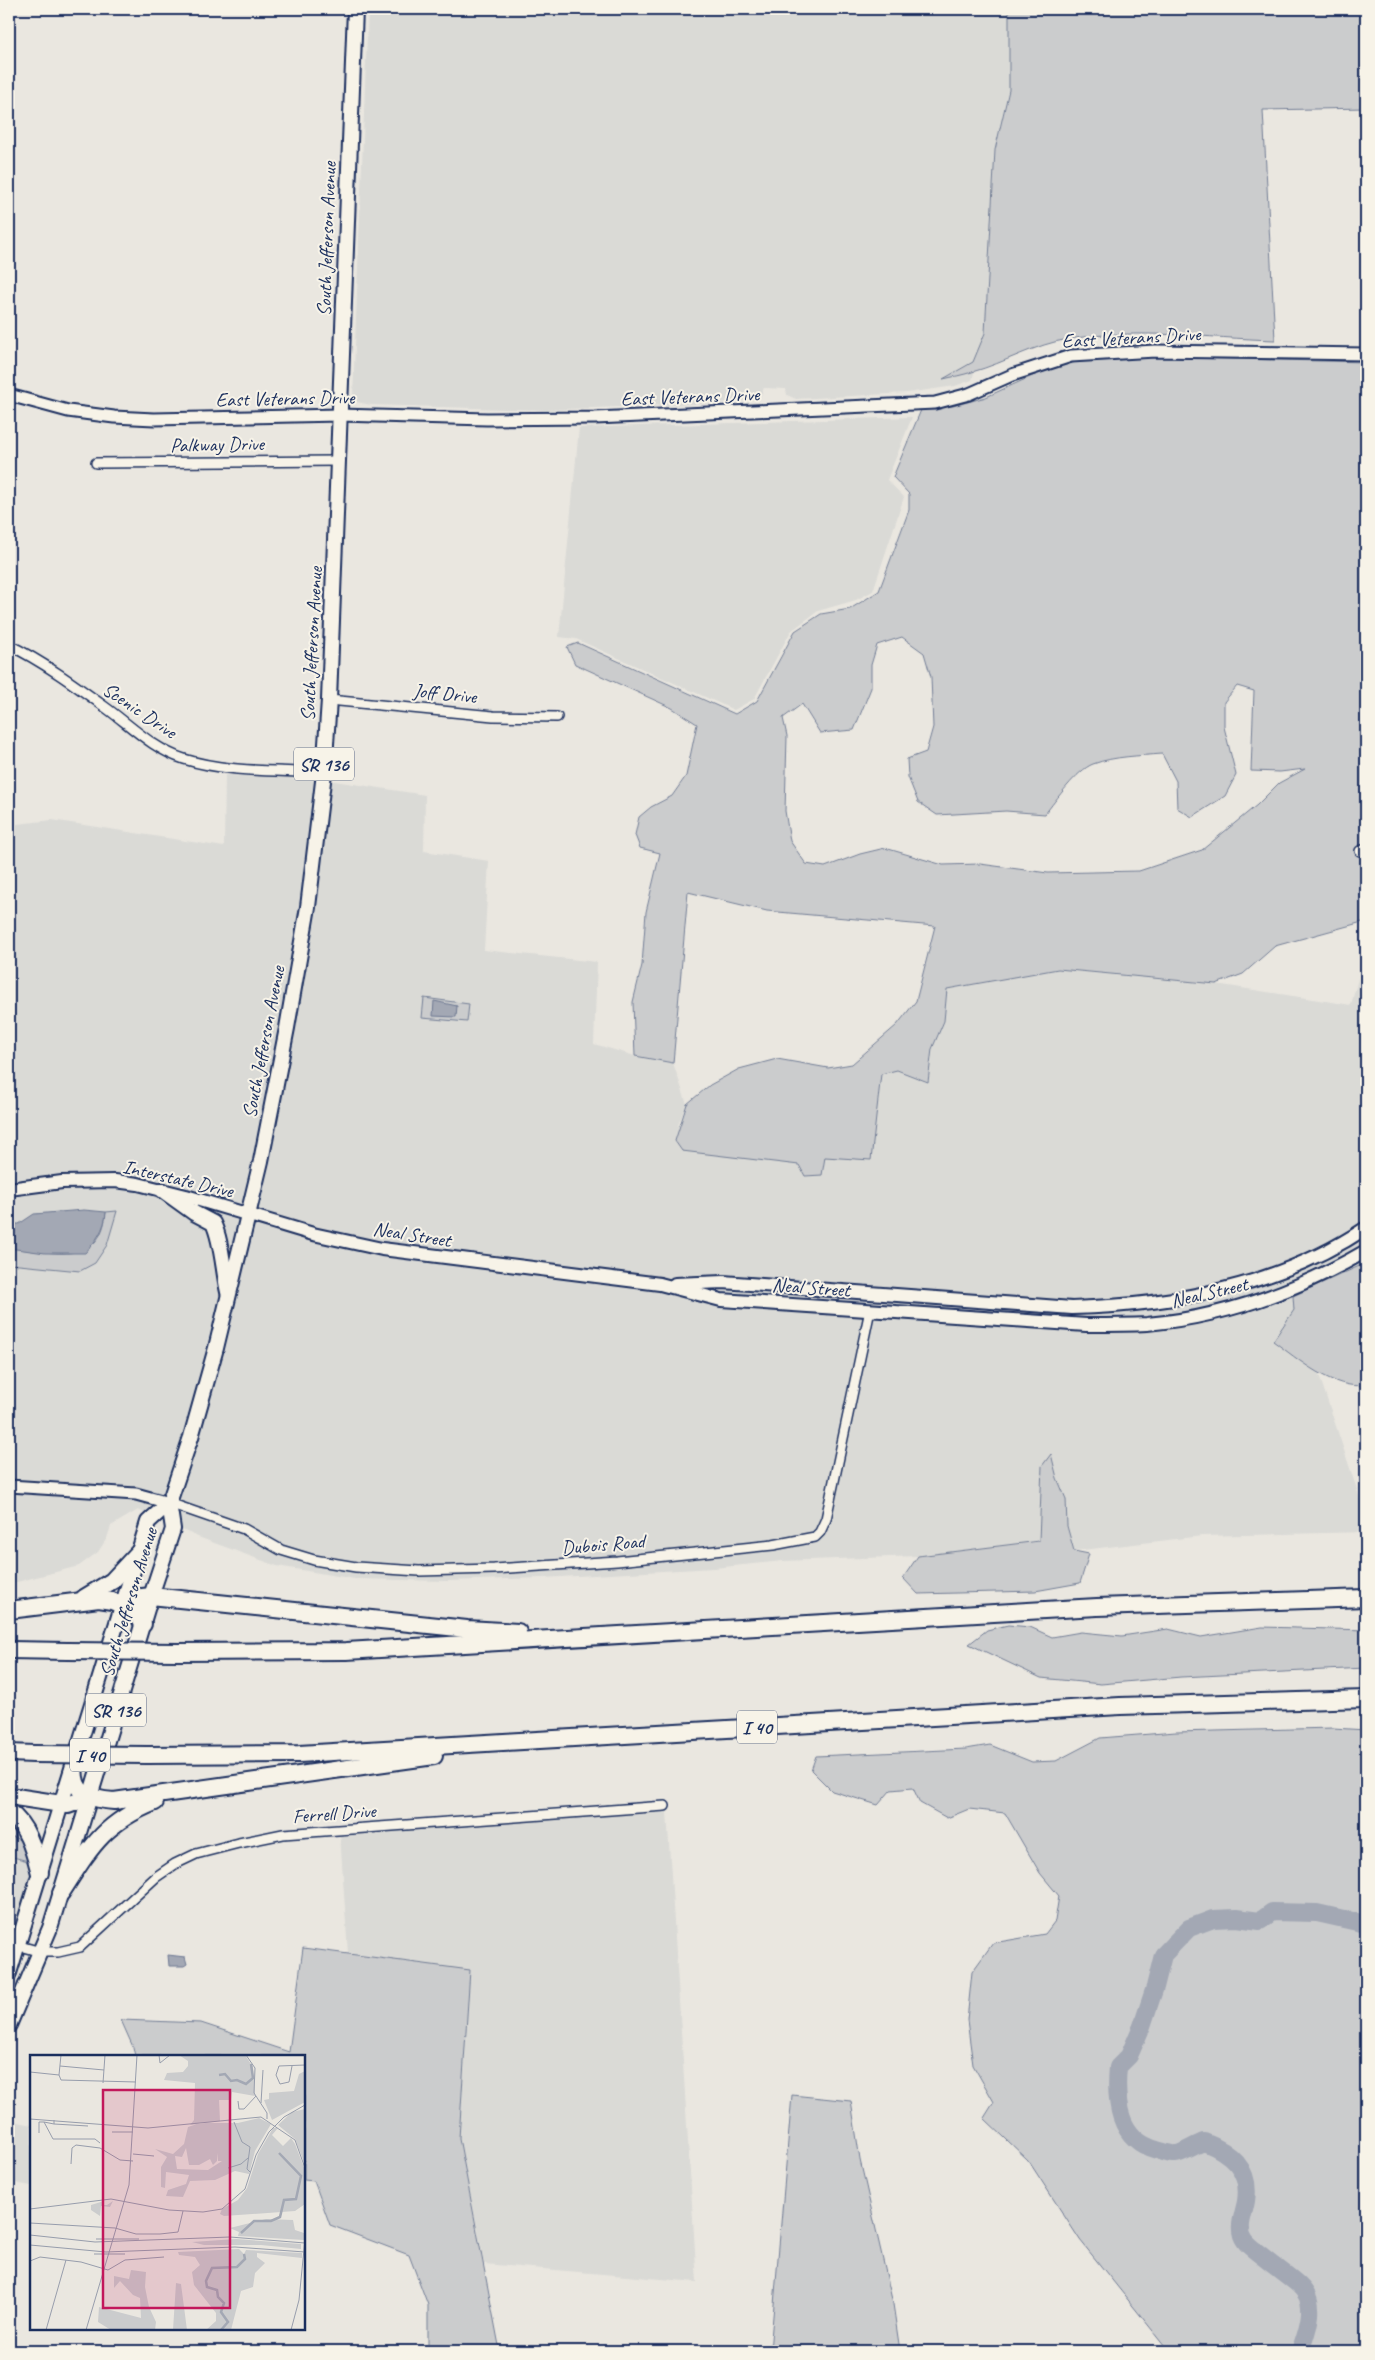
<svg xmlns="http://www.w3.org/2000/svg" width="1375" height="2360" font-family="Caveat,sans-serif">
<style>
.built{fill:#dadad6}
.green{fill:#cbcccd;stroke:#737e96;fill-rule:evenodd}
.water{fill:#a3a8b4;stroke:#6d7892}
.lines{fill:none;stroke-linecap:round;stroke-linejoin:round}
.river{stroke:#a3a8b4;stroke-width:18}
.minor-casing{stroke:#1b2f5e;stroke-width:12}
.tertiary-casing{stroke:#1b2f5e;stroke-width:15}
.secondary-casing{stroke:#1b2f5e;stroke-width:16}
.primary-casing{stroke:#1b2f5e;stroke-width:18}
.motorway-casing{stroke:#1b2f5e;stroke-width:20}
.minor{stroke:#f7f3e8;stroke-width:9}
.tertiary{stroke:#f7f3e8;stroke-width:11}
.secondary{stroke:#f7f3e8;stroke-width:12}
.primary{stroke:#f7f3e8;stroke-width:14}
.motorway{stroke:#f7f3e8;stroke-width:16}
.motorway-bridge-casing{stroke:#1b2f5e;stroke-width:20;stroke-linecap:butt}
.motorway-bridge{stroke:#f7f3e8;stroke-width:16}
.labels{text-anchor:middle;stroke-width:4;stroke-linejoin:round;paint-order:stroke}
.shield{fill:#f7f3e8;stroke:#5d6a87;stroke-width:1}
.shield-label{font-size:19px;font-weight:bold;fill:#1b2f5e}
.street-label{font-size:20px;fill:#1b2f5e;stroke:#f7f3e8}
.inset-river{fill:none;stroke:#a3a8b4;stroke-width:2.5}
.inset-road{fill:none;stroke:#979dac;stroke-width:1}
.view{fill:#c2185b;fill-opacity:0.15;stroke:#c2185b;stroke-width:2.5}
.inset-edge{fill:none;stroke:#1b2f5e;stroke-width:2.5}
</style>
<rect width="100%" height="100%" fill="#eae7e0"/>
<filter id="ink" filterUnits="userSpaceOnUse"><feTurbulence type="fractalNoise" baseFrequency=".02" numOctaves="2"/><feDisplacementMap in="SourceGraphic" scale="10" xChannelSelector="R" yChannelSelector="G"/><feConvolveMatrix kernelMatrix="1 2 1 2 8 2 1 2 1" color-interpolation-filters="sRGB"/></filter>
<g filter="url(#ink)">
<!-- built -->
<g class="built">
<polygon points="368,9 1009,9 1009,90 995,150 985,333 972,380 955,386 907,393 796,399 787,395 786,389 764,388 760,397 738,402 545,410 371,405 357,402 353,397"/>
<polygon points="912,417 887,480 904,497 873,591 856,600 818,611 791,631 754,699 734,710 576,639 559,637 579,428"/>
<polygon points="225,775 302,776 425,795 424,851 489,861 484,950 597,962 594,1044 635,1056 673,1063 687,1104 678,1125 782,1162 799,1165 806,1176 877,1103 881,1074 897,1070 928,1082 932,1049 944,1021 947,989 1058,969 1216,984 1351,1005 1366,949 1366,1263 1293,1296 1366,1517 1366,1532 1202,1536 1074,1551 1067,1526 1066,1499 1057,1478 1051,1455 1042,1467 1039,1541 918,1556 782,1561 714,1568 543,1578 447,1581 355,1579 277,1566 198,1537 138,1510 111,1526 107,1538 98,1552 79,1566 9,1584 9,825 52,820 224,847"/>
<polygon points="667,1812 697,2282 484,2264 459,2138 470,1971 348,1954 340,1834"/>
<polygon points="9,1856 32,1862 30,1880 9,1937"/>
<polygon points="9,2120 31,2125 31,2186 9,2182"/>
</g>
<!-- green -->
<g class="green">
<path d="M1009 9H1366V108L1263 110 1275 340C1206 338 1138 328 1069 339 1035 344 1005 363 972 372 963 375 952 377 943 379L973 362 985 333 995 150 1009 90Z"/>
<path d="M1139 357 1366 362V921L1275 946 1243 974 1216 984 1058 969 947 989 944 1021 932 1049 928 1082 897 1070 881 1074 871 1160 825 1157 822 1175 805 1176 799 1165 682 1151 675 1141 687 1104 710 1085 739 1069 777 1059 828 1068 852 1064 897 1025 916 1001 935 926 767 911 688 892 673 1063 635 1056 633 1002 642 965 646 912 660 853 640 848 635 835 639 817 651 807 672 796 686 776 697 724 672 708 575 664 567 647 578 643 735 714 757 701 795 631 821 614 850 609 879 591 909 510V494L893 477 921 410 953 406 986 397 1052 367 1082 361ZM902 637 924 653 931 677 933 727 926 752 907 759 908 777 918 802 937 815 1006 811 1045 814C1056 800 1077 770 1093 764 1115 756 1139 756 1162 754L1176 781 1177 808 1192 817 1225 796 1236 775 1224 727V702L1237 686 1254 691 1251 771 1280 772 1305 769 1279 783 1257 805 1202 850 1139 871 1048 873 980 864 943 865 885 848 860 854 825 867 806 864 790 841 785 811 787 736 783 718 802 704 820 733 854 730 871 688V665L877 645Z"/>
<polygon points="424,998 469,1004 467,1022 422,1018"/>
<path d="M117 1211 107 1245 95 1263 80 1271 9 1264V1248C48 1250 101 1271 106 1212Z"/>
<path d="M1366 1263V1385C1334 1391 1298 1359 1273 1341L1294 1310 1293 1296Z"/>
<polygon points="1051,1454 1057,1478 1066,1499 1067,1526 1074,1551 1089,1554 1080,1583 1035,1591 918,1594 903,1578 918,1556 1039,1541 1042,1466"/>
<polygon points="1008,1625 1030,1627 1052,1637 1081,1632 1122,1636 1168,1629 1201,1637 1262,1627 1366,1630 1366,1668 1181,1677 1101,1684 1041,1678 969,1644 987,1630"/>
<polygon points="1333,1728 1366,1730 1366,2351 1169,2351 1080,2240 1028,2160 984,2118 994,2102 973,2065 967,2020 972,1972 993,1943 1045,1934 1055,1921 1059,1896 1040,1873 1005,1813 969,1809 947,1818 920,1803 913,1788 891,1790 878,1805 832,1791 811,1770 816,1756 966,1749 990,1745 1032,1762 1056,1761 1100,1738 1176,1732"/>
<polygon points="9,1835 22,1841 32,1862 9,1856"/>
<polygon points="303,1948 470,1970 459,2138 500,2351 428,2351 428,2305 409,2255 330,2225 314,2181 304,2180 304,2056 135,2056 133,2047 121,2020 201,2023 289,2052"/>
<polygon points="792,2095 851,2101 860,2160 893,2304 900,2351 770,2351"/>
</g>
<!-- water -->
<g class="water">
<polygon points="434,1001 457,1006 456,1017 433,1016"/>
<path d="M84 1210 106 1212C105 1229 96 1241 85 1253H45L9 1248V1224H19L34 1214Z"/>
<polygon points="168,1955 185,1957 187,1964 184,1966 169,1966"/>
</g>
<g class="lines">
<!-- river -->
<path class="river" d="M1300 2351C1323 2290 1306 2292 1262 2256 1257 2252 1249 2247 1245 2241 1236 2229 1244 2214 1246 2201 1251 2169 1230 2152 1204 2142 1197 2144 1181 2154 1176 2154 1170 2155 1162 2151 1157 2150 1118 2140 1115 2101 1118 2067L1129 2056 1142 2026 1155 1987 1163 1955 1189 1928 1213 1919 1237 1918 1260 1921 1272 1912 1317 1913 1366 1924"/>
<!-- minor casing -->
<g class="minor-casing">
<g id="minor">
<polyline points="96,463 338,461"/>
<path d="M9 645C42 661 75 685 105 707 130 725 153 749 184 759 228 773 278 770 324 773"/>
<polyline points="329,700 493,716 557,717"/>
<polyline points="1360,851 1366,849"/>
<polyline points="169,1503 244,1529 281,1550 314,1560 356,1567 419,1571 494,1569 617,1561 773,1545 815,1537 820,1532 826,1519 870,1310"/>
<polyline points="9,1943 41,1952 58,1952 80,1947 156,1877 175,1864 196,1854 239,1843 283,1834 665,1806"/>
</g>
</g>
<!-- tertiary casing -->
<g class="tertiary-casing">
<g id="tertiary">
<polyline points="9,395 68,411 114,417 154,419 339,415 487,419 595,418 935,403 969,394 1012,375 1071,356 1155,351 1366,354"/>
<polyline points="9,1486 136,1494 169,1503"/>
</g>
</g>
<!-- secondary casing -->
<g class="secondary-casing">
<g id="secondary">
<path d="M9 1189 62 1182 115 1181 138 1184 186 1196 313 1234 382 1249 660 1284 721 1300 1086 1325C1106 1325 1127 1325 1147 1324 1225 1317 1299 1290 1366 1251"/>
<path d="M675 1284 723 1282 1072 1308C1175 1305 1279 1286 1366 1228"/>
</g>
</g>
<!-- primary casing -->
<g class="primary-casing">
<g id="primary">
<path d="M162 1190 194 1213 213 1223C222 1241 223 1271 228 1292"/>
<polyline points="9,1973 148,1522 169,1503 191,1437 216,1348 261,1161 287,1028 308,907 324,773 329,700 355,9"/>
<polyline points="9,2025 50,1928 151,1596 173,1529 169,1503"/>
</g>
</g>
<!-- motorway casing -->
<g class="motorway-casing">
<g id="motorway">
<polyline points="84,1598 112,1581 139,1552"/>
<polyline points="124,1605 134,1598 151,1596 467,1629 518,1632"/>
<polyline points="9,1610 99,1599 112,1601 135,1610 143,1624"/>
<polyline points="9,1650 67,1651"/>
<polyline points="178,1652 346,1651 1097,1607 1366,1598"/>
<polyline points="9,1753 34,1754"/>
<polyline points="147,1755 299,1754 1120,1706 1366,1699"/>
<path d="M75 1764C71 1793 88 1799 114 1801L434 1756"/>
<polyline points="9,1796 68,1805 90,1797"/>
<path d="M9 1812C28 1826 34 1851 40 1873"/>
<path d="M61 1893C90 1848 103 1823 155 1802"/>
</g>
</g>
<!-- minor -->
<use href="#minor" class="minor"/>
<!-- tertiary -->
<use href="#tertiary" class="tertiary"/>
<!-- secondary -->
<use href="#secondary" class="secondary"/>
<!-- primary -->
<use href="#primary" class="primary"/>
<!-- motorway -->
<use href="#motorway" class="motorway"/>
<!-- motorway-bridge casing -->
<g class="motorway-bridge-casing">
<g id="motorway-bridge">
<polyline points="67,1651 178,1652"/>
<polyline points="34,1754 147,1755"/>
</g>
</g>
<!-- motorway-bridge -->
<use href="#motorway-bridge" class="motorway-bridge"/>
</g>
</g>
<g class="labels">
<!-- shield labels -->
<g class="shield">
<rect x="294" y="747.5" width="60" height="33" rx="4"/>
<rect x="86" y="1693.5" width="60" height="33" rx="4"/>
<rect x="737" y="1710.5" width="40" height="33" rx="4"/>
<rect x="70" y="1738.5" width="40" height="33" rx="4"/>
</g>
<g class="shield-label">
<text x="324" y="771">SR 136</text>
<text x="116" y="1717">SR 136</text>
<text x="757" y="1734">I 40</text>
<text x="90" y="1762">I 40</text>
</g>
<!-- street labels -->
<g class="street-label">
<text transform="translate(326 239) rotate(-88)" y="7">South Jefferson Avenue</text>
<text transform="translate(1131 337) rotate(-3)" y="7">East Veterans Drive</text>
<text transform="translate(690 396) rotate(-2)" y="7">East Veterans Drive</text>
<text transform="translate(285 398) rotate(-1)" y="7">East Veterans Drive</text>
<text transform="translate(217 444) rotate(-1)" y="7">Palkway Drive</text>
<text transform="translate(311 644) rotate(-87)" y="7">South Jefferson Avenue</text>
<text transform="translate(445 693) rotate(6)" y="7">Joff Drive</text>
<text transform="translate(140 710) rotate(34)" y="7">Scenic Drive</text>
<text transform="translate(263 1042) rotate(-79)" y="7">South Jefferson Avenue</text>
<text transform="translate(178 1178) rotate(13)" y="7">Interstate Drive</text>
<text transform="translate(412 1234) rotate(9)" y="7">Neal Street</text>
<text transform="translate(811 1287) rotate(4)" y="7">Neal Street</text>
<text transform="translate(1209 1292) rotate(-13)" y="7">Neal Street</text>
<text transform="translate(603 1544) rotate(-5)" y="7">Dubois Road</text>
<text transform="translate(128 1602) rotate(-73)" y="7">South Jefferson Avenue</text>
<text transform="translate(334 1813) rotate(-4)" y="7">Ferrell Drive</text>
</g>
</g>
<!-- overview -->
<g transform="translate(30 2055)">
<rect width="275" height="275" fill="#eae7e0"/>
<path d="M149 0H215L223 12 225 41 202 37 201 45H189L190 66 160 70 164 65 165 28 134 25 137 18 153 17 158 11V6ZM275 16V47L242 65 234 45 239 44V38L264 36 269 19ZM275 54V110L265 84 248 70 262 57ZM229 63 241 69 225 96 219 119 205 116 185 125 160 126 153 142 136 141 138 135 156 129 159 120 136 117 135 133 131 132V112L137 102 125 94 143 99 154 89 158 72 170 68H208ZM156 93 159 110H169L180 104 183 110 187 106V98L188 106H192L178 115 147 114 145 101 152 102ZM243 73H248L242 80 253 91 261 83 265 89 275 115V149L265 156 194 161 190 159 192 154 208 145 217 133 228 99ZM74 146 72 150H77L83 146 80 152 71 151 70 161 61 155V150ZM236 164 263 165 265 175 274 178V185L208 181 209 177 200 173ZM206 184 271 189V194L231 190H174L162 187ZM209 194 214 199 216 195 272 198V203L227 198V202L235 208 225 218 223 232 211 236 201 275H176L186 266V258L164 230 162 217 170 210 165 202 149 200 148 197ZM101 215 116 217 115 232 119 252 126 267 125 275H81L68 267 69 252 111 263 110 243 103 240 90 226 84 233V221L99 224ZM146 228 151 229 157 275H143Z" fill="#cbcccd" fill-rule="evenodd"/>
<path class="inset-river" d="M189 20 195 19 201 26 207 25 216 29 223 23 221 9M211 178 224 166H241L250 162 254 145 266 144 271 121 249 98M191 275 198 267 191 257 194 248 188 242 187 235 177 232 176 226 182 213 207 212 215 204 214 199"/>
<path class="inset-road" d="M129 0 130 8 140 0M216 0 225 13 224 38 237 58V64M30 11 74 15M262 11 259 27 250 29 246 20 249 11 275 10M0 17 29 20M29 20 31 25 106 27M29 20 31 0M73 28 75 0M208 46 209 54H214L226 41M231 48 233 15M0 64 118 73 231 62 265 85 275 113M24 65V69L14 67 23 84H65L70 88M204 67 212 87 220 92 217 114 220 117M24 69 58 71M82 77H103M9 78V67H14M103 99 124 101M41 109 42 93 46 90 70 93 90 105 103 106M198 113 211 109 218 103M0 154 81 144 139 155 173 157 192 154 215 134 226 100 239 77 254 62 275 50M0 168 85 173 106 179H130L148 177 153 156M0 180 65 187 200 182 275 188M66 184H109M0 190 76 197 205 192 275 197M64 199H95M0 206 10 202 51 207 78 215 95 205 134 202M16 275 36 205M56 275 99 130 107 0M261 275 269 245 275 184"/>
<path class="view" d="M73 35H200V253H73Z"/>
<rect width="275" height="275" class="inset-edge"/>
</g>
<!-- margin -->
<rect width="1375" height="2360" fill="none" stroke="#f7f3e8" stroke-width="30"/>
<rect x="15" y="15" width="1345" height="2330" fill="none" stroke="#1b2f5e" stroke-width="2" filter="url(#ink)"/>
</svg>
